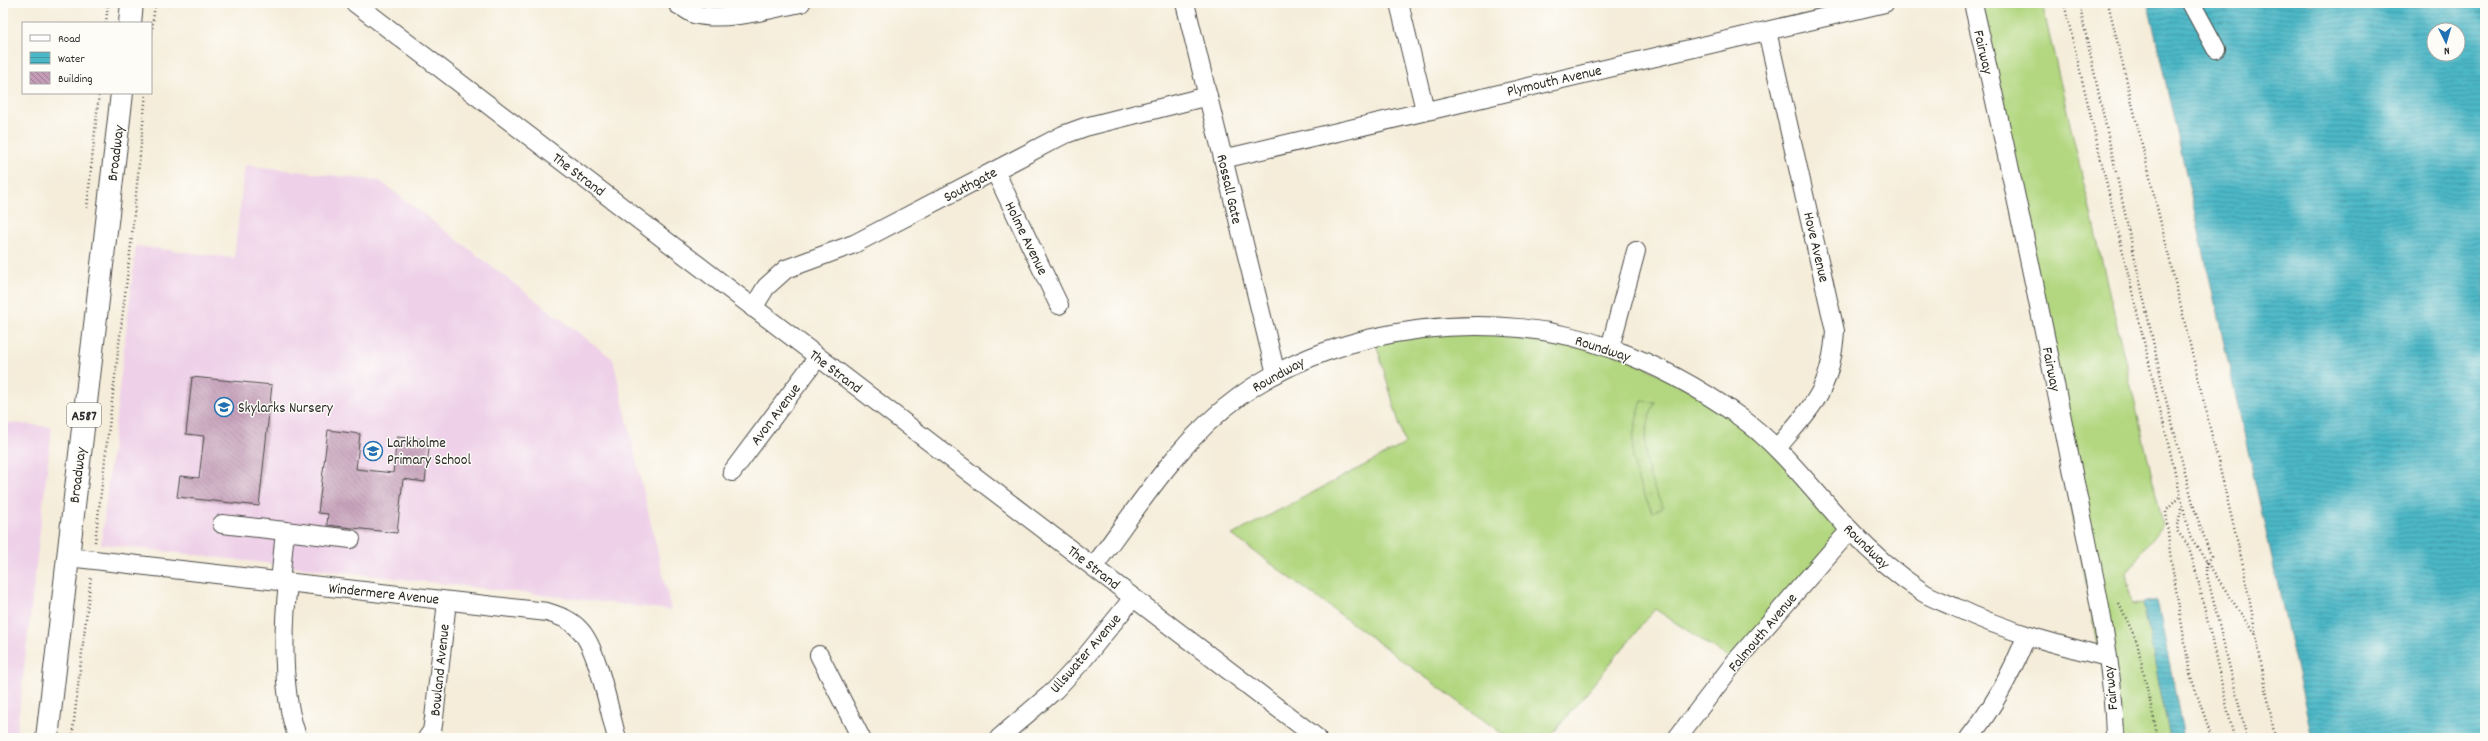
<svg xmlns="http://www.w3.org/2000/svg" width="2488" height="741" font-family="Dekko,sans-serif">
<style>
.built{fill:#eed0e8}
.grass{fill:#b2d780;stroke:#6e8156}
.park{fill:url(#park-tufts);stroke:#6e8156}
.water{fill:url(#water-rules);stroke:#3c7279;fill-rule:evenodd}
.building{fill:url(#building-back-hatch)}
.lines{fill:none;stroke-linecap:round;stroke-linejoin:round}
.minor-casing{stroke:#494845;stroke-width:20}
.major-casing{stroke:#494845;stroke-width:24}
.path{stroke:#494845;stroke-width:2.5;stroke-dasharray:1 3;stroke-linecap:butt}
.minor{stroke:#fff;stroke-width:18}
.major{stroke:#fff;stroke-width:22}
.labels{text-anchor:middle;stroke-width:3;stroke-linejoin:round;paint-order:stroke}
.shield{fill:#fdfcf7;stroke:#6a6a68;stroke-width:1}
.shield-label{font-size:14px;font-weight:bold;fill:#2b2b2b}
.street-label{font-size:15px;fill:#2b2b2b;stroke:#fdfcf7}
.poi-label{font-size:15px;fill:#2b2b2b;stroke:#fdfcf7;text-anchor:start}
</style>
<defs>
<pattern id="park-tufts" width="24" height="20" patternUnits="userSpaceOnUse"><rect width="24" height="20" fill="#b2d780"/><path d="M3 7l-1-3M5 7V3M7 7l1-3M15 17l-1-3M17 17v-4M19 17l1-3" fill="none" stroke="#99b96f"/></pattern>
<pattern id="water-rules" width="6" height="5" patternUnits="userSpaceOnUse"><rect width="6" height="5" fill="#4cb8c7"/><path d="M0 2.5h6" fill="none" stroke="#3f96a2"/></pattern>
<pattern id="building-back-hatch" width="6" height="6" patternUnits="userSpaceOnUse"><rect width="6" height="6" fill="#c39bb7"/><path d="M-1 5l2 2M0 0l6 6M5-1l2 2" fill="none" stroke="#9f7f95"/></pattern>
</defs>
<rect width="100%" height="100%" fill="#fdfcf7"/>
<filter id="ink" filterUnits="userSpaceOnUse"><feTurbulence type="fractalNoise" baseFrequency=".025" numOctaves="2"/><feDisplacementMap in="SourceGraphic" scale="8" xChannelSelector="R" yChannelSelector="G"/><feConvolveMatrix kernelMatrix="1 2 1 2 8 2 1 2 1" color-interpolation-filters="sRGB"/></filter>
<filter id="wash" filterUnits="userSpaceOnUse"><feTurbulence type="fractalNoise" baseFrequency=".012" numOctaves="4" result="noise"/><feDisplacementMap in="SourceGraphic" scale="16" xChannelSelector="R" yChannelSelector="G"/><feGaussianBlur stdDeviation="0.9" result="paint"/><feColorMatrix in="noise" values="0 0 0 0 0 0 0 0 0 0 0 0 0 0 0 0 0 1.4 0 .05"/><feComposite in="paint" operator="in"/></filter>
<g filter="url(#wash)">
<rect width="100%" height="100%" fill="#f5edda"/>
<!-- built -->
<g class="built">
<polygon points="245,165 380,181 613,359 671,610 101,544 136,246 234,258"/>
<polygon points="3,422 52,427 16,738 3,738"/>
</g>
<!-- grass -->
<g class="grass">
<polygon points="1973,3 2042,3 2163,524 2126,573 2132,605 2143,603 2170,738 2115,738 2114,726"/>
<polygon points="1454,327 1610,348 1743,419 1850,530 1735,662 1655,609 1549,738 1508,738 1232,535 1405,444 1374,336"/>
</g>
<!-- park -->
<path class="park" d="M1642 401 1655 402C1639 441 1643 471 1663 507L1653 512C1629 469 1627 448 1642 401Z"/>
<!-- water -->
<g class="water">
<path d="M2148 3H2485V738H2312ZM2434 30H2458V54H2434Z"/>
<polygon points="2157,600 2184,738 2170,738 2143,603"/>
</g>
<g id="blocks">
<!-- building -->
<g class="building">
<polygon points="192,377 272,385 259,506 177,497 180,476 199,478 204,436 186,434"/>
<polygon points="328,430 360,434 356,469 393,473 397,437 430,440 425,482 403,479 397,533 327,525 328,514 318,513"/>
</g>
</g>
</g>
<g filter="url(#ink)">
<use href="#blocks" fill-opacity="0" stroke="#494845" stroke-width="1"/>
<g class="lines">
<!-- minor casing -->
<g class="minor-casing">
<g id="minor">
<polyline points="355,3 1317,738"/>
<polyline points="1185,3 1276,374"/>
<polyline points="1399,3 1425,110"/>
<path d="M1973 3C2008 156 2040 309 2071 463 2088 550 2113 649 2115 738"/>
<polyline points="2191,3 2216,49"/>
<path d="M678 5C683 7 689 12 694 14 724 22 771 9 801 3"/>
<path d="M1767 31 1835 331C1831 390 1814 404 1777 448"/>
<polyline points="1223,159 1885,3"/>
<polyline points="995,171 1059,305"/>
<polyline points="753,308 766,287 786,269 854,244 1063,135 1085,127 1208,96"/>
<polyline points="1610,348 1636,251"/>
<polyline points="732,472 818,357"/>
<polyline points="222,524 285,531"/>
<path d="M68 557 547 612C559 616 570 619 579 629 598 647 609 711 617 738"/>
<path d="M1094 566C1138 507 1179 440 1240 396 1339 324 1498 306 1612 349 1658 365 1701 389 1740 417 1783 448 1814 492 1850 530 1872 554 1897 575 1924 593 1934 599 1946 603 1957 608 2005 631 2055 644 2107 657"/>
<polyline points="280,582 285,531 351,539"/>
<path d="M288 583C283 627 281 696 298 738"/>
<polyline points="819,655 861,738"/>
<polyline points="427,738 432,731 434,718 447,601"/>
<polyline points="999,738 1055,690 1082,661 1133,598"/>
<polyline points="1677,738 1735,662 1850,530"/>
<path d="M1969 738C1993 708 2012 672 2026 637"/>
</g>
</g>
<!-- major casing -->
<g class="major-casing">
<g id="major">
<polyline points="130,23 132,3"/>
<polyline points="47,738 122,93"/>
</g>
</g>
<!-- path -->
<g class="path">
<polyline points="2064,3 2190,536 2255,635"/>
<polyline points="2079,3 2165,396 2195,511 2211,556 2207,562 2207,575 2247,738"/>
<polyline points="2108,3 2243,565 2275,738"/>
<polyline points="106,23 108,3"/>
<polyline points="151,40 155,3"/>
<polyline points="87,208 99,93"/>
<polyline points="2179,497 2166,511 2170,553 2190,674 2212,738"/>
<polyline points="2181,508 2177,531 2188,545 2197,575 2234,738"/>
<polyline points="95,542 131,245 146,93"/>
<polyline points="2119,603 2137,642 2158,738"/>
<polyline points="72,738 91,576"/>
</g>
<!-- minor -->
<use href="#minor" class="minor"/>
<!-- major -->
<use href="#major" class="major"/>
</g>
</g>
<!-- icons -->
<defs>
<g id="school-ring" transform="scale(1)"><circle r="9.5" fill="#fdfcf7" stroke="#1f6fb2" stroke-width="1.5"/><path d="M0-5L7-2L0 1L-7-2ZM-4 1L0 2.5L4 1V4Q0 6-4 4Z" fill="#1f6fb2"/></g>
</defs>
<g fill-rule="evenodd">
<use href="#school-ring" x="224" y="407"/>
<use href="#school-ring" x="373" y="451"/>
</g>
<g class="labels">
<!-- shield labels -->
<rect class="shield" x="67" y="403" width="34" height="24" rx="3"/>
<g class="shield-label">
<text x="84" y="420">A587</text>
</g>
<!-- street labels -->
<g class="street-label">
<text transform="translate(1984 52) rotate(77)" y="5">Fairway</text>
<text transform="translate(1554 80) rotate(-13)" y="5">Plymouth Avenue</text>
<text transform="translate(115 153) rotate(-83)" y="5">Broadway</text>
<text transform="translate(579 174) rotate(37)" y="5">The Strand</text>
<text transform="translate(970 184) rotate(-28)" y="5">Southgate</text>
<text transform="translate(1230 189) rotate(77)" y="5">Rossall Gate</text>
<text transform="translate(1027 238) rotate(64)" y="5">Holme Avenue</text>
<text transform="translate(1817 247) rotate(77)" y="5">Hove Avenue</text>
<text transform="translate(1603 348) rotate(18)" y="5">Roundway</text>
<text transform="translate(2052 369) rotate(79)" y="5">Fairway</text>
<text transform="translate(836 371) rotate(37)" y="5">The Strand</text>
<text transform="translate(1278 374) rotate(-29)" y="5">Roundway</text>
<text transform="translate(775 414) rotate(-53)" y="5">Avon Avenue</text>
<text transform="translate(77 475) rotate(-83)" y="5">Broadway</text>
<text transform="translate(1867 546) rotate(44)" y="5">Roundway</text>
<text transform="translate(1094 567) rotate(38)" y="5">The Strand</text>
<text transform="translate(384 593) rotate(6)" y="5">Windermere Avenue</text>
<text transform="translate(1762 632) rotate(-50)" y="5">Falmouth Avenue</text>
<text transform="translate(1085 653) rotate(-49)" y="5">Ullswater Avenue</text>
<text transform="translate(439 670) rotate(-84)" y="5">Bowland Avenue</text>
<text transform="translate(2110 688) rotate(-96)" y="5">Fairway</text>
</g>
<!-- poi labels -->
<g class="poi-label">
<text x="238" y="412">Skylarks Nursery</text>
<text x="387" y="447">Larkholme<tspan x="387" dy="17">Primary School</tspan></text>
</g>
</g>
<!-- margin -->
<rect width="2488" height="741" fill="none" stroke="#fdfcf7" stroke-width="16"/>
<!-- legend -->
<rect x="22" y="22" width="130" height="72" fill="#fdfcf7" stroke="#a9a8a5"/>
<rect x="30" y="35" width="20" height="6" fill="#ffffff" stroke="#a9a8a5"/>
<text x="58" y="42" font-size="12" fill="#2b2b2b">Road</text>
<rect x="30" y="52" width="20" height="12" fill="url(#water-rules)" stroke="#a9a8a5"/>
<text x="58" y="62" font-size="12" fill="#2b2b2b">Water</text>
<rect x="30" y="72" width="20" height="12" fill="url(#building-back-hatch)" stroke="#a9a8a5"/>
<text x="58" y="82" font-size="12" fill="#2b2b2b">Building</text>
<!-- north arrow -->
<g transform="translate(2446 42) rotate(175)"><circle r="19" fill="#fdfcf7" stroke="#a9a8a5"/>
<path d="M0-3L7 15L0 10L-7 15Z" fill="#1f6fb2"/>
<text y="-6" font-size="11" font-weight="bold" text-anchor="middle" fill="#2b2b2b">N</text>
</g>
</svg>
